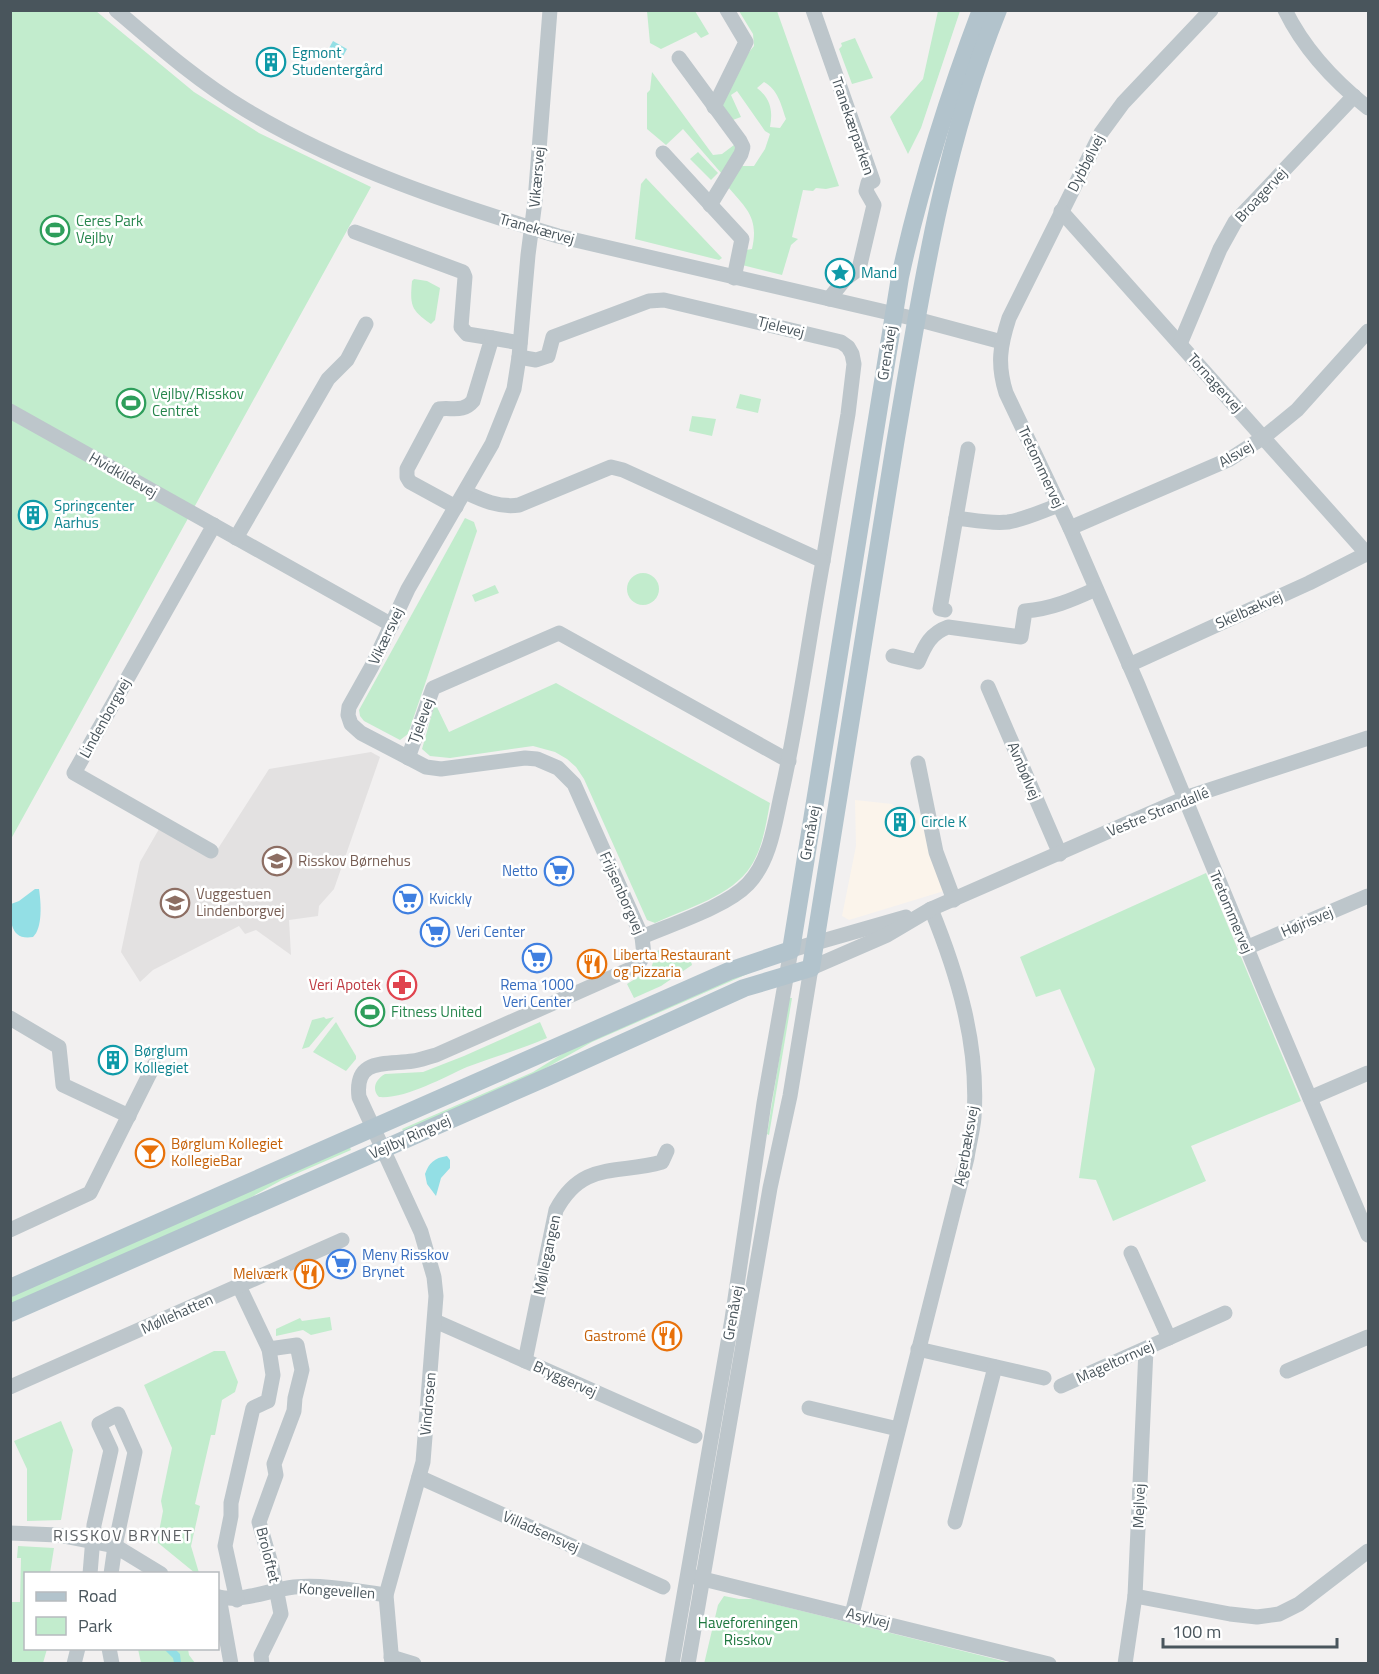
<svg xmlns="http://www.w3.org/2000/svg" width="1379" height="1674" font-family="'Titillium Web',sans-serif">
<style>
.commercial{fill:#fbf4eb}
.education{fill:#e3e1e1}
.green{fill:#c2eccd;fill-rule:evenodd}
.water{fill:#93dfe5}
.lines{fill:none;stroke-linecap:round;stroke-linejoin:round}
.minor{stroke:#bdc6cb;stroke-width:15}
.major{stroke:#b2c3cc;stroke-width:18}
.labels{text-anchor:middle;stroke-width:5;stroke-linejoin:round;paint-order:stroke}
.culture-label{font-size:15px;fill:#0d838f;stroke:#fff;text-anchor:start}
.street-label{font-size:15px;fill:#49555c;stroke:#fff}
.leisure-label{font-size:15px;fill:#27864d;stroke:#fff;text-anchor:start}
.education-label{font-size:15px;fill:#785e54;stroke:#fff;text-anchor:start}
.shop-label{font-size:15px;fill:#366cbe;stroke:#fff;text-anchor:start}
.food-label{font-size:15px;fill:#c56008;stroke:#fff;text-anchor:start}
.health-label{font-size:15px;fill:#be3a42;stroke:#fff;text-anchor:end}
.park-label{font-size:15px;fill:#1f7840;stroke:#fff}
.neighbourhood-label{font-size:16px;letter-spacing:1.5px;fill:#5d6164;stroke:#fff}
</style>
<rect width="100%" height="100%" fill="#f2f0f0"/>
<!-- commercial -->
<polygon class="commercial" points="855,800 892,804 897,809 921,814 944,891 849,920 842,916 856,846"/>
<!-- education -->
<polygon class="education" points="371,752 380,757 334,889 319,906 318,916 289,920 291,955 256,930 245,934 239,926 153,970 140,982 121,952 140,862 159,829 212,858 269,769"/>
<!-- green -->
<g class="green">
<polygon points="11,11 96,11 194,92 259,133 371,187 11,839"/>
<polygon points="647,11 695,11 709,34 701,38 696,32 661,49 650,43"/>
<path d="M739 11H777L839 186 826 189 816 188 813 191 803 190 792 237 798 239 791 245 782 275 742 265 746 250 752 249C759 218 747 209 728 187L739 166H754L765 149 770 134 765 131 737 91 731 95 741 117 730 121 720 108 745 57 754 46 753 34ZM764 82C778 90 781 104 786 119L780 128 770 127C773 111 771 99 757 88Z"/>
<polygon points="938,11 960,11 921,128 908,154 890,117 923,79"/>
<polygon points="855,38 873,78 852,84 839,49 842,46 841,43"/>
<polygon points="652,72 713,155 722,154 734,145 737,151 722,174 683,129 666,145 647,129 647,93 650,90"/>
<polygon points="698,152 718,173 711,180 690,159"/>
<polygon points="646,178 722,258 719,260 635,239 641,184"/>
<path d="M414 279 427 281 440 288 435 320 431 324C410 310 410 304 412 281Z"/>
<polygon points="740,394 761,399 758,413 736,408"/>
<polygon points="692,416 716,419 712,436 689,431"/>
<polygon points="465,518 474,522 477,531 408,734 400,740 364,721 360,716 359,710"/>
<circle cx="643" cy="589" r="16"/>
<polygon points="495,585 499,593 475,602 472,595"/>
<path d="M556 683 770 803C766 824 763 847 751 866 732 896 687 908 655 923L647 920 584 779 576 767 567 759 555 752 533 746 450 758 430 756 422 749 435 703 449 732Z"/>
<polygon points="1206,873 1301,1101 1191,1146 1206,1181 1113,1221 1096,1180 1079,1178 1095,1069 1060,989 1036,997 1020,957"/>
<polygon points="662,948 691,961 692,965 661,986 634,998 627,984 651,969 656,952"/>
<polygon points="751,969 752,972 592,1042 530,1077 404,1132 402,1129 533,1072 575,1046"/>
<polygon points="789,998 792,998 769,1135 767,1134"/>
<polygon points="324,1017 326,1019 334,1017 309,1047 302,1049 312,1020"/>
<polygon points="336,1022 356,1056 356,1059 346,1071 313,1052"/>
<path d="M540 1022 547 1038C521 1049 494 1057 467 1067 442 1078 406 1099 379 1097 371 1089 376 1079 385 1074L423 1072 464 1056Z"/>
<polygon points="349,1145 351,1150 282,1180 230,1209 11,1306 10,1296"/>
<polygon points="330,1317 332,1330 311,1335 303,1330 276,1336 276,1329 300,1318 302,1321"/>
<polygon points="214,1351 225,1351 238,1382 235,1392 222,1400 215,1435 211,1435 195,1504 200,1506 191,1546 199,1573 195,1573 157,1542 163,1511 161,1501 172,1448 144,1385"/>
<polygon points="61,1421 73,1450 61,1520 27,1521 27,1469 14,1441"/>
<polygon points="18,1546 54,1548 50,1573 26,1574 26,1648 47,1649 43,1663 11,1663 11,1602 20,1602 21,1558 17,1558"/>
<polygon points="724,1596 739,1599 754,1599 1011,1663 704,1664 718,1605"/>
<polygon points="138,1649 188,1649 189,1655 195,1663 141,1663"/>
</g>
<!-- water -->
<g class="water">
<polygon points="333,41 347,49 342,58 328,50"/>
<path d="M35 889H39C41 902 43 928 33 937 10 941 10 920 11 904L19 901Z"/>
<path d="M447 1156 450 1160V1168L441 1178 436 1196 427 1184 425 1174C429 1163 434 1158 447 1156Z"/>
<polygon points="164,1649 175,1649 180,1654 181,1663 174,1663 173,1658"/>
</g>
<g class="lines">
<!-- minor -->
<g class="minor">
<path d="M116 10C158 46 199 82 246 110 343 168 451 204 558 236L916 319 1002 342"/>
<polyline points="813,10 873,181 868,183 866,191 874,205 859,269 845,279 829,299"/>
<path d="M1211 10 1123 103 1101 133 1009 318C1000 346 997 364 1006 393L1070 528 1138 685 1267 997 1368 1235"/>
<path d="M1285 10C1304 49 1334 81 1368 108"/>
<polyline points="679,58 740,141 743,147 741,154 710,205"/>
<polyline points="714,107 746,42 727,10"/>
<polyline points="663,153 742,239 734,278"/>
<polyline points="1061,211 1368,555"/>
<path d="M355 232 463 272 465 277 461 327 467 334 492 338 473 401C463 413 452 407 439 409L407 469V477L410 482 456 507"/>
<polyline points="492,338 520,343"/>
<polyline points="1180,344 1220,249 1235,222 1354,96"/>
<polyline points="10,411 392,625"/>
<path d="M465 492C482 500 499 508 519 505L611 467 623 470 823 561 848 414 854 364 852 354 848 347 841 342 664 300 649 301 553 337 548 356 536 360 519 357"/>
<path d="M956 518C973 520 991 524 1008 522 1026 519 1042 511 1059 505"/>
<polyline points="1070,528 1230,459 1264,437 1297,410 1368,331"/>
<polyline points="236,538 328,379 347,360 366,324"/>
<polyline points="945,610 940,609 968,449"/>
<path d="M893 656 918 662C925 645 931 633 948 627L1021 637 1025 611C1051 609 1072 600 1096 589"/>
<polyline points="1129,665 1309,583 1368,553"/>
<polyline points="988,687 1060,854"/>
<polyline points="408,758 433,688 559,633 789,761"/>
<polyline points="918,763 936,852 954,900"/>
<polyline points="211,851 74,773 214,525"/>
<path d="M642 937C672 924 726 907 748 884 771 860 775 821 782 791 799 715 809 637 823 561"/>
<polyline points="1246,948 1368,896"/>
<polyline points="10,1018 59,1047 63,1085 129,1116"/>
<polyline points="1310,1098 1368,1073"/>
<polyline points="10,1230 90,1193 154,1065"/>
<polyline points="1131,1253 1169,1338"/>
<polyline points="239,1286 269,1349"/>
<polyline points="435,1321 695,1436"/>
<polyline points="918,1349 1044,1378"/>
<path d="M525 1361 556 1210C583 1160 617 1175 662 1162L667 1151"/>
<polyline points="1287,1371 1368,1337"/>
<polyline points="1061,1386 1225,1313"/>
<polyline points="10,1387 342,1240"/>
<polyline points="809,1408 898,1429"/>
<polyline points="419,1477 663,1587"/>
<polyline points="955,1522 995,1367"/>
<polyline points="10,1533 58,1535 115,1546 161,1574"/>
<polyline points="90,1574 94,1525 111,1450 99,1424 118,1414 135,1452 115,1546 111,1574"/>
<polyline points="695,1577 1049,1664"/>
<polyline points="1135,1596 1230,1614 1257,1617 1279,1614 1299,1604 1368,1551"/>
<path d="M218 1597C245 1602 268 1590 294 1587 324 1584 357 1591 386 1595"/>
<polyline points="219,1597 231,1664"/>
<polyline points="237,1600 225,1546 231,1516 231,1503 253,1408 268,1401 273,1375 269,1349 297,1345 302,1370 295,1398 294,1411 274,1464 276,1475 259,1522 272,1567 281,1614 261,1655 262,1664"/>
<path d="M852 1614 967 1158C969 1144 973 1130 974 1117 979 1045 958 975 931 909"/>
<polyline points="109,1648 112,1664"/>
<polyline points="391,1657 414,1664"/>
<polyline points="74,1664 78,1648"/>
<path d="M392 1664 386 1595 423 1462 436 1296 434 1277 421 1232 359 1097C354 1057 387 1065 413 1061 420 1060 428 1057 436 1055L637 966 644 955 642 937 574 784 558 768 537 759 525 758 441 769 426 767 361 733 351 724 348 715 349 707 372 666 408 589 492 444 514 389 519 357 528 255 535 201 550 10"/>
<polyline points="672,1664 732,1319 764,1103 791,950 906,917"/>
<polyline points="688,1664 770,1188 790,1096 811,968 887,935 931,909 1185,798 1368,738"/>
<polyline points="1125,1664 1135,1596 1146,1349"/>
</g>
<!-- major -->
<g class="major">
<path d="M10 1288 729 971 791 950 900 277C920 186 948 97 981 10"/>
<path d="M10 1313 545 1078 744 988 811 968C840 794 866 619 895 444 920 297 942 149 998 10"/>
</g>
</g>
<!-- icons -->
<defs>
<g id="building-ring" transform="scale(1.5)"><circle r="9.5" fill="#fff" stroke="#0f9aa8" stroke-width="1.5"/><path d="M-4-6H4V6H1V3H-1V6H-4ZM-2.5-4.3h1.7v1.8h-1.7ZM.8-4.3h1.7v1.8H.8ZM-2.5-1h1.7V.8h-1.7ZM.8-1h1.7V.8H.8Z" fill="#0f9aa8"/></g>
<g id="stadium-ring" transform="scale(1.5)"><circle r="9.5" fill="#fff" stroke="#2e9e5b" stroke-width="1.5"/><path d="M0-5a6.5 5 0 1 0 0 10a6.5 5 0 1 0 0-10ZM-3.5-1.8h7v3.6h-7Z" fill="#2e9e5b"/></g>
<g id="sight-ring" transform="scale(1.5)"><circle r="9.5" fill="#fff" stroke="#0f9aa8" stroke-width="1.5"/><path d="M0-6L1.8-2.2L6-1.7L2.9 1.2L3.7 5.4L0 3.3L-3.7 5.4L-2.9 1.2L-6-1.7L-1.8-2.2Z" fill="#0f9aa8"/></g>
<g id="school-ring" transform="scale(1.5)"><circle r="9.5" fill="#fff" stroke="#8d6e63" stroke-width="1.5"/><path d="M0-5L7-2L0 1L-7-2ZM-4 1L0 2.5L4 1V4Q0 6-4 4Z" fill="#8d6e63"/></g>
<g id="supermarket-ring" transform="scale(1.5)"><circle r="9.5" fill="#fff" stroke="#3f7fe0" stroke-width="1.5"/><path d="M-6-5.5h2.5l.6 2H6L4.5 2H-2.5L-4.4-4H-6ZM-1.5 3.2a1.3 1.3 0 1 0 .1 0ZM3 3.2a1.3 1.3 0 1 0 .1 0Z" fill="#3f7fe0"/></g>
<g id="restaurant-ring" transform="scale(1.5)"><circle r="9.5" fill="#fff" stroke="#e8710a" stroke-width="1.5"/><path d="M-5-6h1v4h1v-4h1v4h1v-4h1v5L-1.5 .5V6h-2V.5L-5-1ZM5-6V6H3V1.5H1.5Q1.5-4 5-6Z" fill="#e8710a"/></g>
<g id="pharmacy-ring" transform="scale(1.5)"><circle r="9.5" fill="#fff" stroke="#e0444e" stroke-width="1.5"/><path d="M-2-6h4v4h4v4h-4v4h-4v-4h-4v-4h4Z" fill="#e0444e"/></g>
<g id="bar-ring" transform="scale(1.5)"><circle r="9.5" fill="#fff" stroke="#e8710a" stroke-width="1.5"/><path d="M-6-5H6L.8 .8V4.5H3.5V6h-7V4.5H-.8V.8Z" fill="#e8710a"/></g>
</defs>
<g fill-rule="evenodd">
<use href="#building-ring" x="271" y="62"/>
<use href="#stadium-ring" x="55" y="230"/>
<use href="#sight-ring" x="840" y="273"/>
<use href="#stadium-ring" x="131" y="403"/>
<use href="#building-ring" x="33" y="515"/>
<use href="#building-ring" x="900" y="822"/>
<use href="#school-ring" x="277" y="861"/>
<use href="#supermarket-ring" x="559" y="871"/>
<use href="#supermarket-ring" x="408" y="899"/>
<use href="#school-ring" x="175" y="903"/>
<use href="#supermarket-ring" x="435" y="932"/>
<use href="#supermarket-ring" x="537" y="958"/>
<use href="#restaurant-ring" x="592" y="964"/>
<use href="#pharmacy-ring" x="402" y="985"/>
<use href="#stadium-ring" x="370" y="1012"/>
<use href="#building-ring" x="113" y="1060"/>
<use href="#bar-ring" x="150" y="1153"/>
<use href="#supermarket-ring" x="341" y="1264"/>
<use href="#restaurant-ring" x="309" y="1274"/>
<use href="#restaurant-ring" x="667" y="1336"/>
</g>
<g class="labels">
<!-- culture labels -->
<g class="culture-label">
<text x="292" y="58">Egmont<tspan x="292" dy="17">Studentergård</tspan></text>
<text x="861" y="278">Mand</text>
<text x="54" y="511">Springcenter<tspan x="54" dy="17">Aarhus</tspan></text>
<text x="921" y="827">Circle K</text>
<text x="134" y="1056">Børglum<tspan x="134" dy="17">Kollegiet</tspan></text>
</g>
<!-- street labels -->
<g class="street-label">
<text transform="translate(853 126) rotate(71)" y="5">Tranekærparken</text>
<text transform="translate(1086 163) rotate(-63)" y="5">Dybbølvej</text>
<text transform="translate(537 177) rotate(-85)" y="5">Vikærsvej</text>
<text transform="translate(1261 195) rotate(-47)" y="5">Broagervej</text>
<text transform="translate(537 229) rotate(16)" y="5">Tranekærvej</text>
<text transform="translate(781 327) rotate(14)" y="5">Tjelevej</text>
<text transform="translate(887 353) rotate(-81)" y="5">Grenåvej</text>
<text transform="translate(1215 383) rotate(48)" y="5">Tornagervej</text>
<text transform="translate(1236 454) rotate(-30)" y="5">Alsvej</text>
<text transform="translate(1041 467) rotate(65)" y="5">Tretommervej</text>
<text transform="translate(123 475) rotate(30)" y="5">Hvidkildevej</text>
<text transform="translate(1249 610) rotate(-24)" y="5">Skelbækvej</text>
<text transform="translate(386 636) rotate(-65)" y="5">Vikærsvej</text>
<text transform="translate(105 718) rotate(-61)" y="5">Lindenborgvej</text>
<text transform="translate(421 721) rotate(-70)" y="5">Tjelevej</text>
<text transform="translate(1024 771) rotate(67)" y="5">Avnbølvej</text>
<text transform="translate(1158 812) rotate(-22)" y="5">Vestre Strandallé</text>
<text transform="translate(810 833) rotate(-80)" y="5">Grenåvej</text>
<text transform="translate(622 893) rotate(66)" y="5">Frijsenborgvej</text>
<text transform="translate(1231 912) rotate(67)" y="5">Tretommervej</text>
<text transform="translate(1307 922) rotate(-23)" y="5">Højrisvej</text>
<text transform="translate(410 1137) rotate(-24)" y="5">Vejlby Ringvej</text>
<text transform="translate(966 1146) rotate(-80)" y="5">Agerbæksvej</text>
<text transform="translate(547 1255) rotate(-78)" y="5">Møllegangen</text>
<text transform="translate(733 1313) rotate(-80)" y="5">Grenåvej</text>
<text transform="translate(177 1314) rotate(-24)" y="5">Møllehatten</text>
<text transform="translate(1115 1362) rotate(-24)" y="5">Mageltornvej</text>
<text transform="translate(565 1379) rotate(24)" y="5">Bryggervej</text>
<text transform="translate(428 1404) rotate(-85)" y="5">Vindrosen</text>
<text transform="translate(1139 1506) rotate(-88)" y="5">Mejlvej</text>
<text transform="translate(541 1532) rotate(24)" y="5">Villadsensvej</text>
<text transform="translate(268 1555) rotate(76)" y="5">Broloftet</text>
<text transform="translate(337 1591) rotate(4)" y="5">Kongevellen</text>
<text transform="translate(868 1618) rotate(14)" y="5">Asylvej</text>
</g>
<!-- leisure labels -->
<g class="leisure-label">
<text x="76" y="226">Ceres Park<tspan x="76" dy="17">Vejlby</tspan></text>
<text x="152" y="399">Vejlby/Risskov<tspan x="152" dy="17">Centret</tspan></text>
<text x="391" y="1017">Fitness United</text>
</g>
<!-- education labels -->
<g class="education-label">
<text x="298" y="866">Risskov Børnehus</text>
<text x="196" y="899">Vuggestuen<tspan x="196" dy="17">Lindenborgvej</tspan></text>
</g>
<!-- shop labels -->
<g class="shop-label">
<text x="538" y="876" text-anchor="end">Netto</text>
<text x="429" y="904">Kvickly</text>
<text x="456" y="937">Veri Center</text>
<text x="537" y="990" text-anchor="middle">Rema 1000<tspan x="537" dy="17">Veri Center</tspan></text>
<text x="362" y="1260">Meny Risskov<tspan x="362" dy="17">Brynet</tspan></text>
</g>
<!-- food labels -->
<g class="food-label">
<text x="613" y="960">Liberta Restaurant<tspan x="613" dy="17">og Pizzaria</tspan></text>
<text x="171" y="1149">Børglum Kollegiet<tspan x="171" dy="17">KollegieBar</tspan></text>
<text x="288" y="1279" text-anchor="end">Melværk</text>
<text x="646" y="1341" text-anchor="end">Gastromé</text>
</g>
<!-- health labels -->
<g class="health-label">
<text x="381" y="990">Veri Apotek</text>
</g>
<!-- park labels -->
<g class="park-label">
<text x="748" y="1628">Haveforeningen<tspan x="748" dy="17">Risskov</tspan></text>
</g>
<!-- neighbourhood labels -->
<g class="neighbourhood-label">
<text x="123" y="1541">RISSKOV BRYNET</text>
</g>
</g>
<!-- border -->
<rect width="1379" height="1674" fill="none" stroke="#49555c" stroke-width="24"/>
<!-- legend -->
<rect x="24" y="1572" width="195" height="78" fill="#ffffff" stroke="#b6bbbe" stroke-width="1.5"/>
<rect x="36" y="1592" width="30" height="9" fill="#b2c3cc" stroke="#b6bbbe" stroke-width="1.5"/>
<text x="78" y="1602" font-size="18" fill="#49555c">Road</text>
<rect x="36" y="1617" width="30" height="18" fill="#c2eccd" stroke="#b6bbbe" stroke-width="1.5"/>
<text x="78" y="1632" font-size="18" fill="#49555c">Park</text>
<!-- scale -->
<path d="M1163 1638v9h174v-9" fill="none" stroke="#49555c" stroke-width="3"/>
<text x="1172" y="1638" font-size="18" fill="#49555c" stroke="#ffffff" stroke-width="4.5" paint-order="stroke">100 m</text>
</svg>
